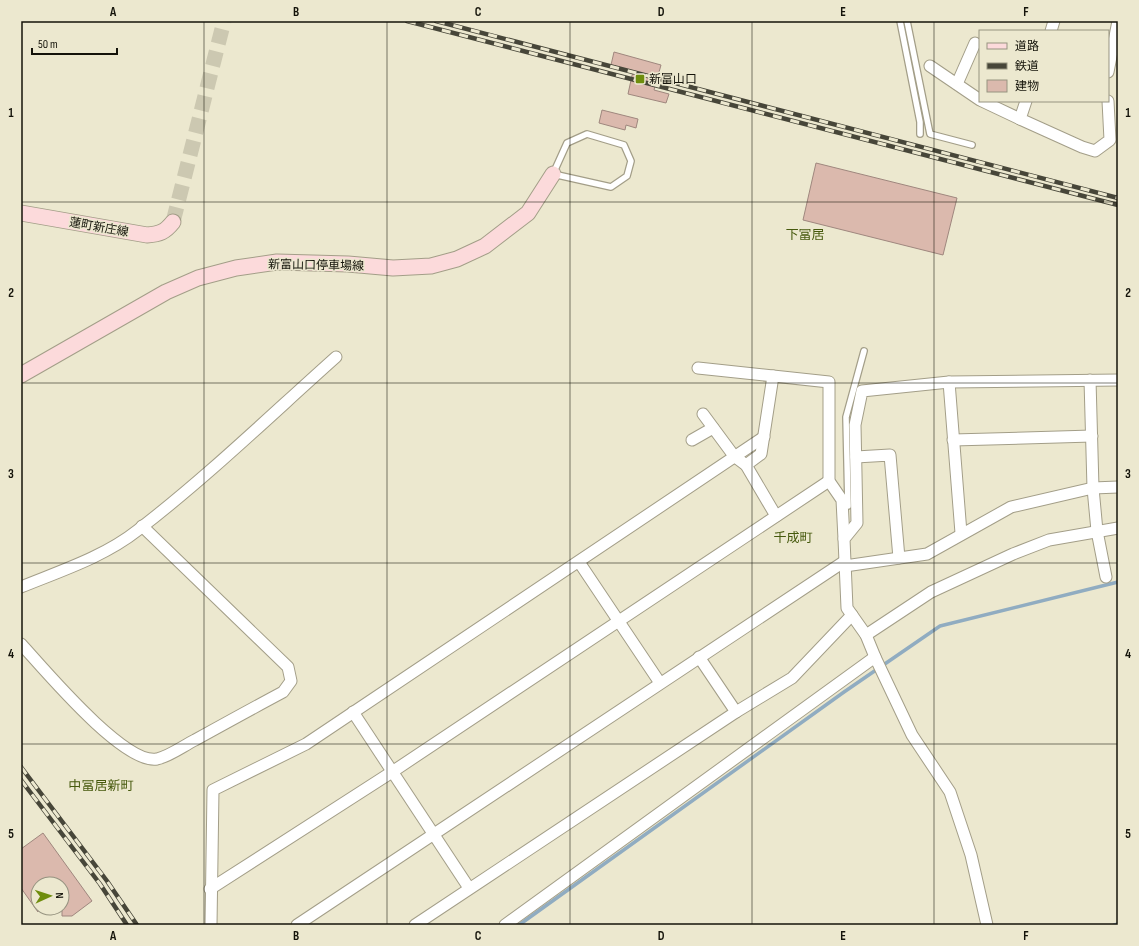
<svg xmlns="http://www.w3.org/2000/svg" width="1139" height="946" font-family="'Sofia Sans Condensed','Noto Sans JP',sans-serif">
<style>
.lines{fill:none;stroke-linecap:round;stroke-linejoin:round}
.stream{stroke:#90acc1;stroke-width:3.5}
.building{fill:#dbb9ad;stroke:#9f877e}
.secondary-tunnel{stroke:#ccc8b1;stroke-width:15;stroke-dasharray:15 8;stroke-linecap:butt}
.lane-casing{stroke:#a39e88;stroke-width:8}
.street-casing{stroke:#a39e88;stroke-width:13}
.secondary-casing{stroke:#a39e88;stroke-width:17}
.lane{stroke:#fff;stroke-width:5.5}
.street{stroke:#fff;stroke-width:11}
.secondary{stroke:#fcdadb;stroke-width:15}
.rail-casing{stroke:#474639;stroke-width:4.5}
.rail{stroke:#ece8cf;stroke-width:3;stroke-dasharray:9;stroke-linecap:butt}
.grid{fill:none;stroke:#14130a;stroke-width:1;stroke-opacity:0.55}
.poi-dot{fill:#6f8d0d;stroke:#ece8cf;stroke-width:1.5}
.labels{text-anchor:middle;stroke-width:3;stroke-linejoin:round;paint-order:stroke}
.poi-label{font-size:12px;fill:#14130a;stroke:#ece8cf;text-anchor:start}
.street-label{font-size:12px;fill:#14130a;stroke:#ece8cf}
.neighbourhood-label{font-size:13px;fill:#46590d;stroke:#ece8cf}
.neatline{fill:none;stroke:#14130a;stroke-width:1.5}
.grid-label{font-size:13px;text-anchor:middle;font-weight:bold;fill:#14130a}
</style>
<rect width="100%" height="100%" fill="#ece8cf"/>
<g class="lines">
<!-- stream -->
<g class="stream">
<polyline points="519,925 844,692 940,626 1118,582"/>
<polyline points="1114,925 1118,924"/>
</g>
</g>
<!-- building -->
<g class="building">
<polygon points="614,52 661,65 654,90 669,94 666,103 628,94 633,71 611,65"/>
<polygon points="602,110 638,119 636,128 626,125 625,130 599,123"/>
<polygon points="816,163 957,198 943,255 803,220"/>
<polygon points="43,833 92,901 72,916 62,916 62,884 38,884 38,912 21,888 21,849"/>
</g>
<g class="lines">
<!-- secondary-tunnel -->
<polyline class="secondary-tunnel" points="173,222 224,21"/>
<!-- lane casing -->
<g class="lane-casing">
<g id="lane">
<polyline points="900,21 920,122 920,134"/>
<polyline points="907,21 930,134 972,145"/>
<polygon points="587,134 624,145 631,161 627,176 611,187 553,174 567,143"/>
<polyline points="848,506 846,417 864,351"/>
</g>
</g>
<!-- street casing -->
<g class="street-casing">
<g id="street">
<polyline points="1051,31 1054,21"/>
<polyline points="930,66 980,100"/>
<polyline points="1108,72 1118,21"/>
<polyline points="957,84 975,43"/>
<polyline points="982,101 1020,119"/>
<polyline points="1026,101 1020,119 1082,147 1095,151 1110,140 1108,101"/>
<polyline points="698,368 829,382 829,481 842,500 844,539"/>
<polyline points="1090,380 1093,488 1097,531 1106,577"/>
<polyline points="949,382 961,533"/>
<polyline points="703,414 734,456 746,465 776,516"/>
<polyline points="692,440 713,428"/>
<polyline points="953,440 1092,436"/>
<polyline points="856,457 890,455 899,558"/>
<polyline points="746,465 761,454 773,376"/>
<polyline points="579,562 660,683"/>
<polyline points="845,566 927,554 1011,507 1093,488 1118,487"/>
<path d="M21 587C60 571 104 557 138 530 207 477 271 415 336 357"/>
<polyline points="866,635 931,592 1013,554 1049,540 1118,528"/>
<path d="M21 644C44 669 124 765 157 759 170 756 183 746 195 740 224 724 253 708 283 692L291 681 288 667 142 526"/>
<polyline points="699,657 736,712"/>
<polyline points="353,712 469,888"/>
<polyline points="210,889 392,772 829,481"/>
<polyline points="211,925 213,790 306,744 764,437"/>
<polyline points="297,925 845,561"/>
<polyline points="415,925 736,712 792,678 852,615"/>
<polyline points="505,925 875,657"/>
<polyline points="987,925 971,855 950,792 912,735 875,657 866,635 847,608 844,539 857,523 855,425 862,391 949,382 1118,380"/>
</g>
</g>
<!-- secondary casing -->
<g class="secondary-casing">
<g id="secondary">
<path d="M21 213 147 235C160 234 165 232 173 222"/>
<polyline points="21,375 166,292 198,278 236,268 277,262 348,264 393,268 431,266 457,259 485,246 528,213 553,174"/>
</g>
</g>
<!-- lane -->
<use href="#lane" class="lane"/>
<!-- street -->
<use href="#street" class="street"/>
<!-- secondary -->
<use href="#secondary" class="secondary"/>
<!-- rail casing -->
<g class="rail-casing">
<g id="rail">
<polyline points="407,21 1118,205"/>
<polyline points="436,21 1118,198"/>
<polyline points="21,767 107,881 137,925"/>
<polyline points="21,780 100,884 127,925"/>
</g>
</g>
<!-- rail -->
<use href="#rail" class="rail"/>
</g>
<!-- grid -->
<path class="grid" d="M204 21V925M387 21V925M570 21V925M752 21V925M934 21V925M21 202H1118M21 383H1118M21 563H1118M21 744H1118"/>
<!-- markers -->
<rect class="poi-dot" x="635" y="74" width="10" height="10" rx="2"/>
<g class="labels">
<!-- poi labels -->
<g class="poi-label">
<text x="649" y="83">新富山口</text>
</g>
<!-- street labels -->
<g class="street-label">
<text transform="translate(99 227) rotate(10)" y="4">蓮町新庄線</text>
<text transform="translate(316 265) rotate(1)" y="4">新富山口停車場線</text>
</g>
<!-- neighbourhood labels -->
<g class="neighbourhood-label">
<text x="805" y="239">下冨居</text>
<text x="793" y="542">千成町</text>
<text x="101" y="790">中冨居新町</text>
</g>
</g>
<!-- border -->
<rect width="1139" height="946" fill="none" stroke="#ece8cf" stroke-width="44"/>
<!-- legend -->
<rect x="979" y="30" width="130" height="72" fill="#ece8cf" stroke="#969380"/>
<rect x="987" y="43" width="20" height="6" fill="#fcdadb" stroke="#969380"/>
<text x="1015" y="50" font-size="12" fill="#14130a">道路</text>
<rect x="987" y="63" width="20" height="6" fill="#474639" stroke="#969380"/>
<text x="1015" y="70" font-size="12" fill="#14130a">鉄道</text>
<rect x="987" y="80" width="20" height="12" fill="#dbb9ad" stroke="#969380"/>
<text x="1015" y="90" font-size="12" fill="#14130a">建物</text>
<!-- north arrow -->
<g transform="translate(50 896) rotate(87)"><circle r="19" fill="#ece8cf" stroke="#969380"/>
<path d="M0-3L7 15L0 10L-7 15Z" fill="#6f8d0d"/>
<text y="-6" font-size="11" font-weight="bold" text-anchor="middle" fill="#14130a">N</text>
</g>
<!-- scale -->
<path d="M32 48v6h85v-6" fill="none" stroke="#14130a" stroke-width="2"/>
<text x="38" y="48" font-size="12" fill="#14130a" stroke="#ece8cf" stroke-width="3" paint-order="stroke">50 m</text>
<rect x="22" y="22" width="1095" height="902" class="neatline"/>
<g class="grid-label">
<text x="113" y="16">A</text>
<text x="296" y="16">B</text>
<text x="478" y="16">C</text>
<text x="661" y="16">D</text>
<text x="843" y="16">E</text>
<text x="1026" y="16">F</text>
<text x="11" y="117">1</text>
<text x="1128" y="117">1</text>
<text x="11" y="297">2</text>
<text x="1128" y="297">2</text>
<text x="11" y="478">3</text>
<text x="1128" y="478">3</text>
<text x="11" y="658">4</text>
<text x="1128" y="658">4</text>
<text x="11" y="838">5</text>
<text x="1128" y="838">5</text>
<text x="113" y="940">A</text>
<text x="296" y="940">B</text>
<text x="478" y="940">C</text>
<text x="661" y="940">D</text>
<text x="843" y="940">E</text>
<text x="1026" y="940">F</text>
</g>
</svg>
